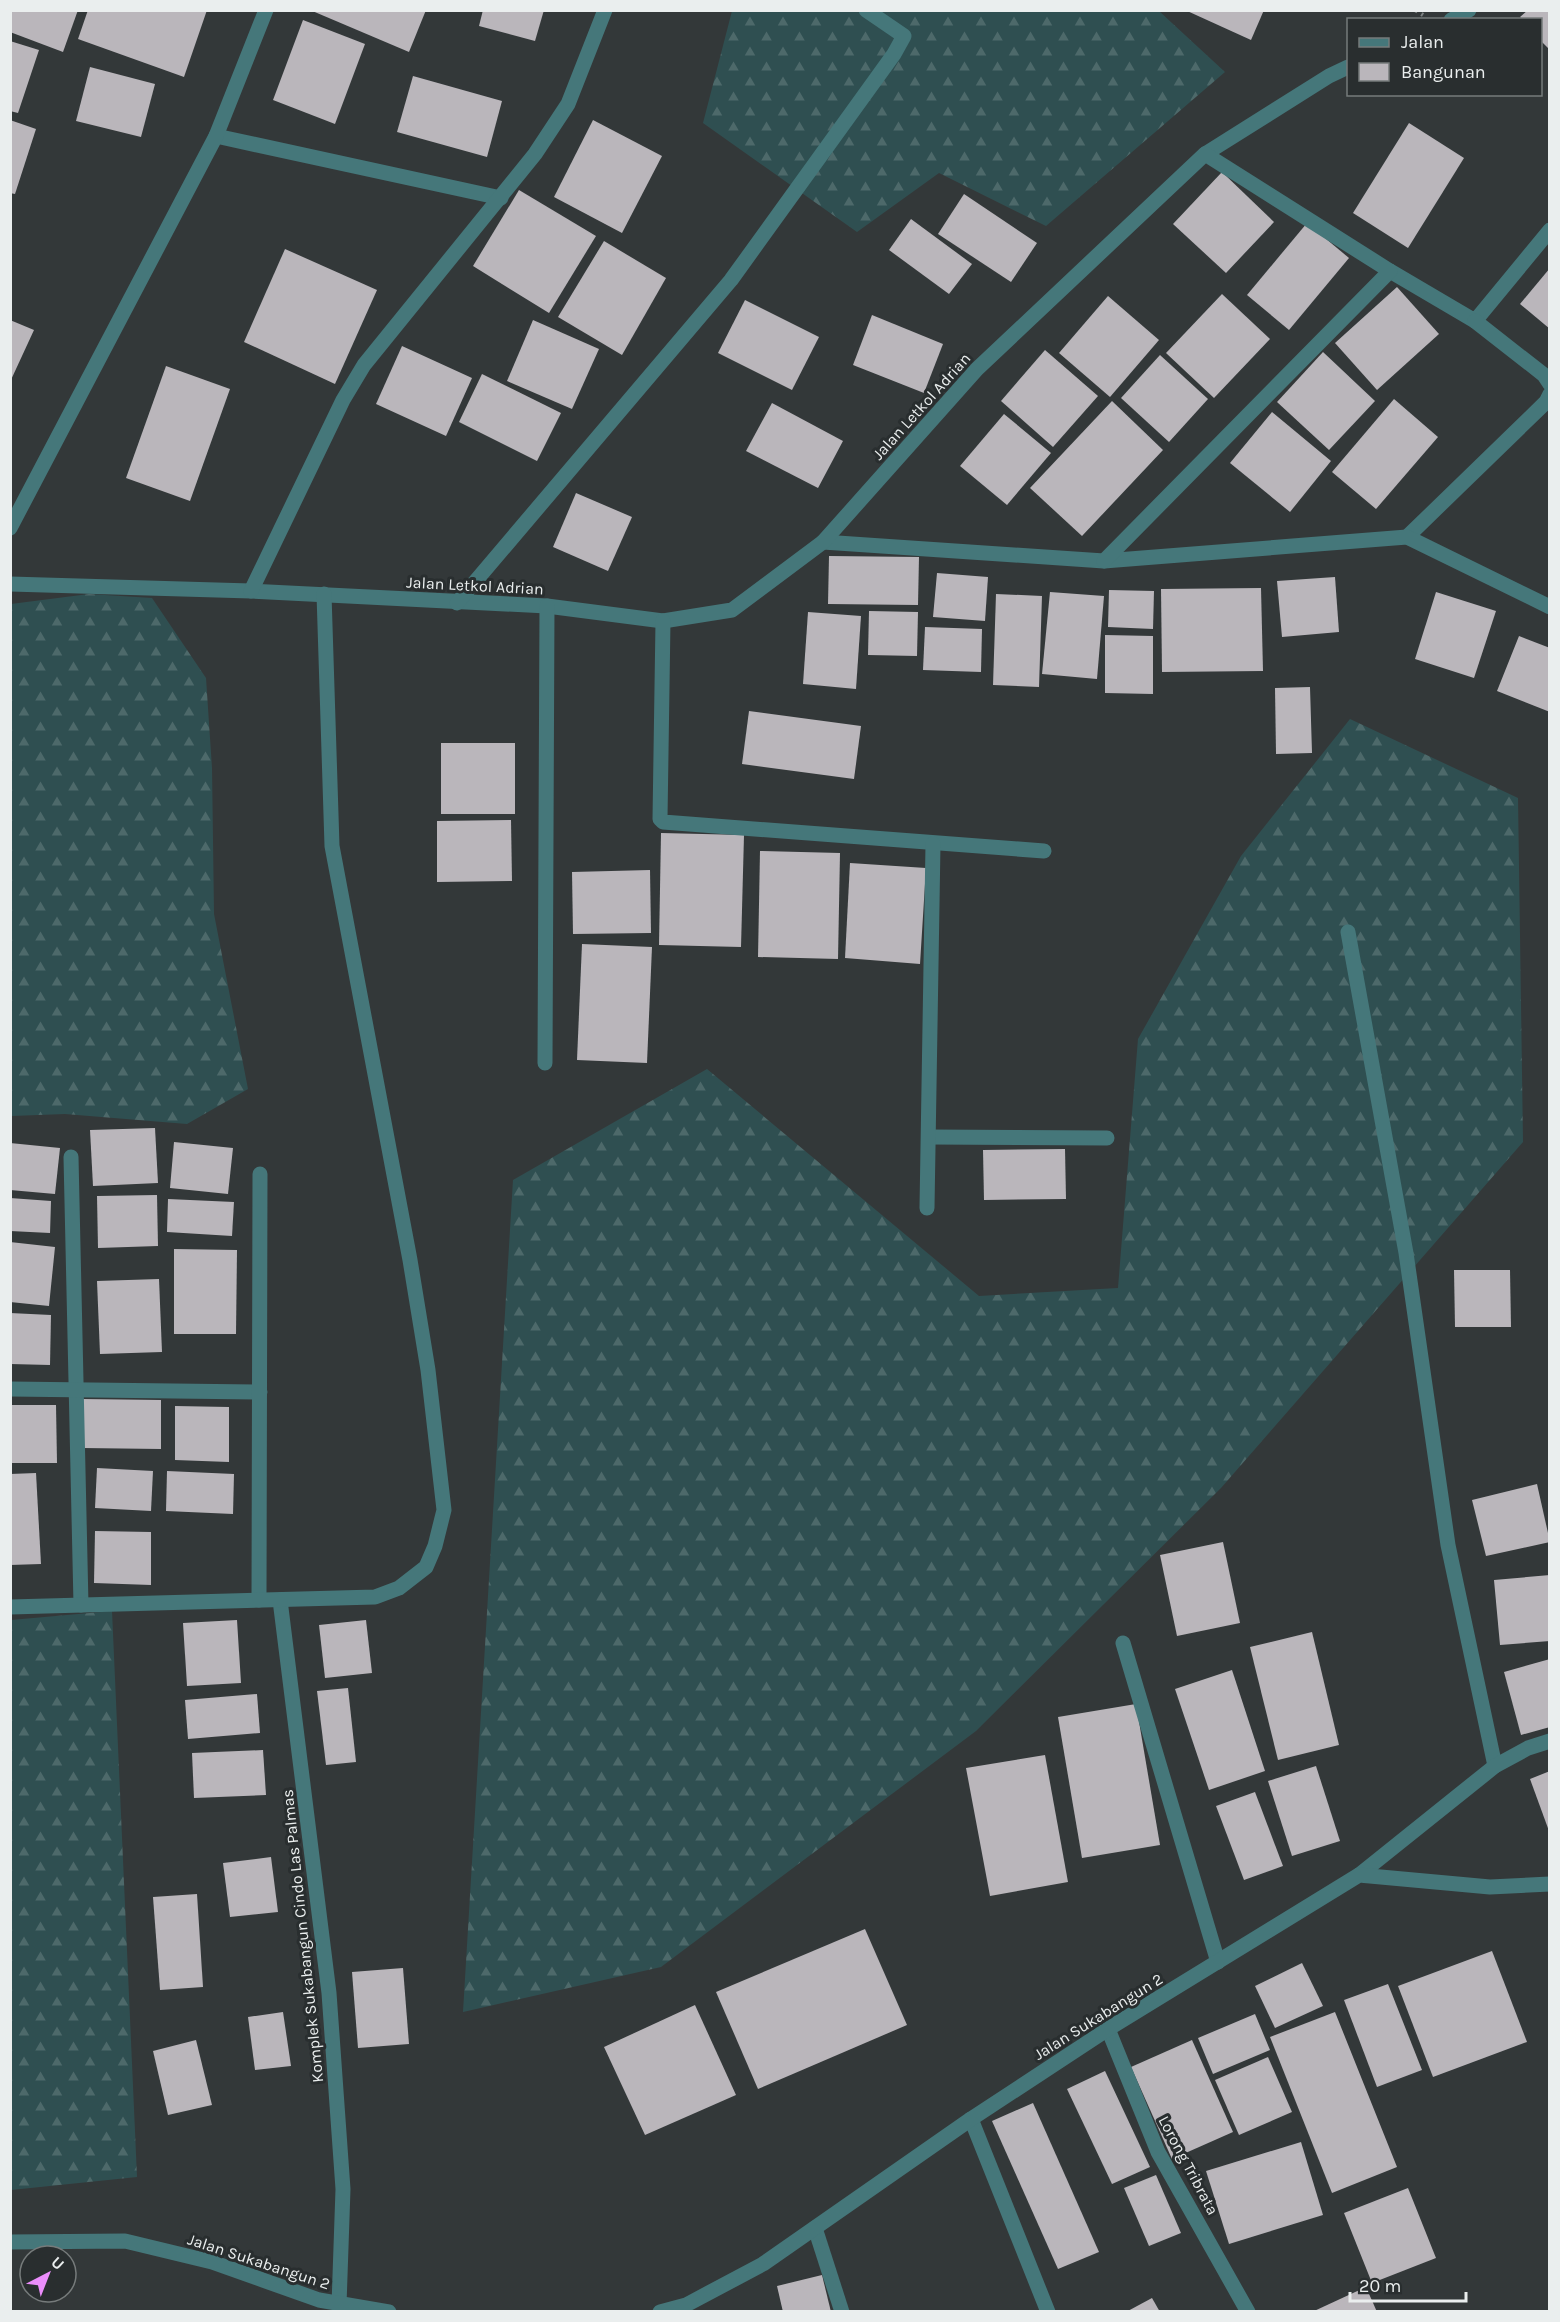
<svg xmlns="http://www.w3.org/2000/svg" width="1560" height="2322" font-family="Karla,sans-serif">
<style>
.forest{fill:url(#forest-firs)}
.building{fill:#bab6bb}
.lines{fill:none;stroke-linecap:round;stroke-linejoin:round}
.path{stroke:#7d8283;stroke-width:4;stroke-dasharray:3 4.5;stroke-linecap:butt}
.service{stroke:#45777a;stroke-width:15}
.minor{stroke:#45777a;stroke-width:15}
.tertiary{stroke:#45777a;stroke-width:15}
.labels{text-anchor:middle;stroke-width:6;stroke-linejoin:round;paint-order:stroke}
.street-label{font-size:16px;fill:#eaeeee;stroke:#292e2f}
</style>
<defs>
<pattern id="forest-firs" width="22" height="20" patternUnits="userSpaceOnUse" patternTransform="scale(1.5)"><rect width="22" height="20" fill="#2f4f51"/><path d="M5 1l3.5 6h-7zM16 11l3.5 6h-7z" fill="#4d696a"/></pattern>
</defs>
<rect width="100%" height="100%" fill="#333839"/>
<!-- forest -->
<g class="forest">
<polygon points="732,11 1159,11 1225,72 1046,226 939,173 857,232 703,123"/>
<polygon points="89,594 152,598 206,678 212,768 214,914 248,1089 187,1124 65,1114 11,1116 11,604"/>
<polygon points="1350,719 1518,798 1523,1142 1221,1488 976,1731 661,1967 463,2012 513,1180 707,1069 979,1296 1118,1288 1138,1039 1241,856"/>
<polygon points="112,1611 137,2177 11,2190 11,1620"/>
</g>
<!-- building -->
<g class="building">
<polygon points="10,10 78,10 63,52 10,32"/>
<polygon points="88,10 207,10 184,77 78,39"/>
<polygon points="310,10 426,10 409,52"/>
<polygon points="483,10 544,10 535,41 479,26"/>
<polygon points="1185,10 1264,10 1251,40"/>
<polygon points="1528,10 1550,10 1550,50 1540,40 1540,20 1523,20 1520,17"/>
<polygon points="303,20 365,44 335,124 273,100"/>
<polygon points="10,41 39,50 18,113 10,111"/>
<polygon points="90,67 155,84 141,137 76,121"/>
<polygon points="413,76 502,101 487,157 397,132"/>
<polygon points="10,120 36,129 15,194 10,193"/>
<polygon points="593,120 662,156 622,233 554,197"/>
<polygon points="1409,123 1464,158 1408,248 1353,213"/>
<polygon points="1222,172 1274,222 1226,273 1173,224"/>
<polygon points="519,190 596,236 549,313 473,266"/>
<polygon points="964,194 1037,243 1011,282 938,234"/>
<polygon points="911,219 972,264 949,294 889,250"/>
<polygon points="1307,223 1349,258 1289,330 1247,295"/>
<polygon points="604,241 666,278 622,355 558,317"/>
<polygon points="285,249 377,290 335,384 244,342"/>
<polygon points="1550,268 1550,329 1520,304"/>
<polygon points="1397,287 1439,334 1377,390 1335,343"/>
<polygon points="1222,294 1270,339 1214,398 1166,353"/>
<polygon points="1108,296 1159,340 1110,397 1059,353"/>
<polygon points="745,300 819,337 792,390 718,353"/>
<polygon points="872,315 943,344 924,393 853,365"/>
<polygon points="10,320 34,330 10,382"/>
<polygon points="533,320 599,349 572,409 507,381"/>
<polygon points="402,346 472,378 446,436 376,404"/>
<polygon points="1045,350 1098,396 1053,447 1001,401"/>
<polygon points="1323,352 1375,401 1329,450 1277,402"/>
<polygon points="1160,355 1208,399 1169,442 1121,398"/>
<polygon points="166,366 230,389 190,501 126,478"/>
<polygon points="482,374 561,413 537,461 459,422"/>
<polygon points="1394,399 1438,437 1376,509 1332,472"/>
<polygon points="1112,401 1163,450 1082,536 1030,488"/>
<polygon points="772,403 843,441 818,488 746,451"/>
<polygon points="1272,412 1331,461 1290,512 1230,463"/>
<polygon points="1004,414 1051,453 1007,505 960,466"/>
<polygon points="576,493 632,517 608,571 553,547"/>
<polygon points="829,556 919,557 918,605 828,604"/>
<polygon points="937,573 988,577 985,621 933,617"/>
<polygon points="1335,577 1339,632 1282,637 1277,581"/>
<polygon points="1261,588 1263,671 1162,672 1161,589"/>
<polygon points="1109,590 1154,591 1153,629 1108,627"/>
<polygon points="1050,592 1104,596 1097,679 1042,674"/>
<polygon points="1436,592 1496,611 1474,678 1415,659"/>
<polygon points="996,594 1042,596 1039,687 993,685"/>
<polygon points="869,611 918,612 917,656 868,655"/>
<polygon points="808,612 861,616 856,689 803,684"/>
<polygon points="925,627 982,629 981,672 923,670"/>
<polygon points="1105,635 1153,636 1153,694 1105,693"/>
<polygon points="1519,636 1550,648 1550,712 1497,691"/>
<polygon points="1310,687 1312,753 1276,754 1275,688"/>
<polygon points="749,711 861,726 854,779 742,764"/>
<rect x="441" y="743" width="74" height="71"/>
<polygon points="511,820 512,881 437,882 437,821"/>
<polygon points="661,833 744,835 741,947 659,945"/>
<polygon points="760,851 840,853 838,959 758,957"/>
<polygon points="850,863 926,868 920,964 845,958"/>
<polygon points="650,870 651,933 573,934 572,872"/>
<polygon points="582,944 652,947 647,1063 577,1060"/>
<polygon points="155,1128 158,1183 93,1186 90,1130"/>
<polygon points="174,1142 233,1148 228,1194 170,1188"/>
<polygon points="10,1143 60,1148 55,1194 10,1190"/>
<polygon points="1065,1149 1066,1199 984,1200 983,1150"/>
<polygon points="157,1195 158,1246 98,1248 97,1196"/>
<polygon points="10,1198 51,1201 50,1233 10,1231"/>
<polygon points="168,1199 234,1202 232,1236 167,1232"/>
<polygon points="10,1242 55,1247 49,1306 10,1302"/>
<polygon points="174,1249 237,1250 236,1334 174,1334"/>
<polygon points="1454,1270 1510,1270 1511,1327 1455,1327"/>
<polygon points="159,1279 162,1352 100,1354 97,1281"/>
<polygon points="10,1313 51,1315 50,1365 10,1364"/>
<polygon points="82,1399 161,1400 161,1449 82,1448"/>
<polygon points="10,1405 56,1405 57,1463 10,1463"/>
<polygon points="175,1406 229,1407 229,1462 175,1460"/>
<polygon points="97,1468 153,1471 151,1511 95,1508"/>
<polygon points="167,1471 234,1474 233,1514 166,1511"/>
<polygon points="36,1473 41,1564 10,1565 10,1474"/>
<polygon points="1537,1484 1550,1542 1486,1556 1472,1500"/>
<polygon points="95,1531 151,1532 151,1585 94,1583"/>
<polygon points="1223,1542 1240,1623 1177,1636 1160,1555"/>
<polygon points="1550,1575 1550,1641 1500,1645 1494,1580"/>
<polygon points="237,1620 241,1683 187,1686 183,1623"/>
<polygon points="366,1620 372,1673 325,1678 319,1625"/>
<polygon points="1312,1632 1339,1745 1278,1760 1250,1647"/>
<polygon points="1550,1659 1550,1727 1521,1735 1504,1672"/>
<polygon points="1232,1670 1265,1771 1209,1790 1175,1689"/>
<polygon points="348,1688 356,1762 326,1765 317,1691"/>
<polygon points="257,1694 260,1733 188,1739 185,1700"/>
<polygon points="1136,1704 1160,1845 1082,1858 1058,1717"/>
<polygon points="263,1750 266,1795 194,1798 192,1753"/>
<polygon points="1045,1755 1068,1882 990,1896 966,1768"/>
<polygon points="1316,1766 1340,1841 1292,1856 1268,1781"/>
<polygon points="1550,1771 1550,1831 1549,1831 1530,1779"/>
<polygon points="1255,1792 1283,1866 1244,1880 1216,1806"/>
<polygon points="271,1857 278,1912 230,1917 223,1863"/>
<polygon points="197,1894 203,1987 160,1990 153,1897"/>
<polygon points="865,1929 907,2025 758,2089 716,1992"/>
<polygon points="1492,1951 1527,2042 1433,2077 1398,1986"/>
<polygon points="1302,1963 1323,2006 1275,2028 1255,1986"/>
<polygon points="403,1968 409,2044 358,2048 352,1972"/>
<polygon points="1388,1984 1422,2070 1377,2087 1344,2000"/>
<polygon points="695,2005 736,2095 645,2135 604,2047"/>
<polygon points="283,2012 291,2066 255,2070 248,2017"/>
<polygon points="1335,2012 1397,2167 1332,2193 1270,2037"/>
<polygon points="1255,2014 1270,2050 1213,2074 1198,2038"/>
<polygon points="196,2040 212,2105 168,2115 153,2051"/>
<polygon points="1192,2040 1233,2132 1172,2159 1131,2067"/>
<polygon points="1268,2057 1292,2112 1239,2135 1215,2080"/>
<polygon points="1105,2071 1150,2167 1112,2184 1067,2089"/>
<polygon points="1033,2103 1099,2252 1058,2269 992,2121"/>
<polygon points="1301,2142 1323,2215 1229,2244 1206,2171"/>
<polygon points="1156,2175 1181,2233 1149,2246 1124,2188"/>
<polygon points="1408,2188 1436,2258 1372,2283 1344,2213"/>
<polygon points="822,2275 831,2312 783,2312 777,2286"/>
<polygon points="1366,2287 1377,2312 1312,2312"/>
<polygon points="1152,2298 1160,2312 1126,2312"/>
</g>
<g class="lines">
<!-- path -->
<polyline class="path" points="1415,10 1423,15"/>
<!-- service -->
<polyline class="service" points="815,2228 842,2312"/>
<!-- minor -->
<g class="minor">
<polyline points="1451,20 1469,10"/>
<polyline points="216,136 501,198"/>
<polyline points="1205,154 1329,76 1348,67"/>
<polyline points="1390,271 1475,321 1550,230"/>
<polyline points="1475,321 1544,375 1550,384"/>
<polyline points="10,528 216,136 266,10"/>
<polyline points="1407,537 1546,402 1550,394"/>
<polyline points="823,542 1104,561 1407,537 1550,607"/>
<polyline points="10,584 251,591 547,606 663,621 732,610 823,542 977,369 1205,154 1390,271 1104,561"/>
<polyline points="251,591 343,400 364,365 535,154 568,104 605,10"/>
<polyline points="457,603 731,280 894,54 904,36 866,10"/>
<polyline points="663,621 660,819 663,822 1044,851"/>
<polyline points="1348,932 1406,1253 1448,1545 1495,1766"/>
<polyline points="545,1063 547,606"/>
<polyline points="929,1137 1107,1138"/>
<polyline points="71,1157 81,1605"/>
<polyline points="927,1208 933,844"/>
<polyline points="10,1389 260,1392"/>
<polyline points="259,1600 260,1174"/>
<polyline points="280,1600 329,1993 343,2189 339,2305"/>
<polyline points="10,1607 375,1597 399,1588 426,1567 435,1546 444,1510 428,1370 410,1260 332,846 324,594"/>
<polyline points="1123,1643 1218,1962"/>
<polyline points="1359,1875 1495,1766 1528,1748 1550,1741"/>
<polyline points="1108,2029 1158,2152 1248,2312"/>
<polyline points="971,2119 1048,2312"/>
</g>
<!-- tertiary -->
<g class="tertiary">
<polyline points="10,2242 125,2241 212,2262 319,2300 389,2312"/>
<polyline points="660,2312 686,2305 763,2264 971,2119 1108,2029 1359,1875 1490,1887 1550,1884"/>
</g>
</g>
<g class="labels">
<!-- street labels -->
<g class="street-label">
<text transform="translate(921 406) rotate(-48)" y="6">Jalan Letkol Adrian</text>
<text transform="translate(475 585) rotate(3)" y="6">Jalan Letkol Adrian</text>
<text transform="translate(302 1936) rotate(-96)" y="6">Komplek Sukabangun Cindo Las Palmas</text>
<text transform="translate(1098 2016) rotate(-32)" y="6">Jalan Sukabangun 2</text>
<text transform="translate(1189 2165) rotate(62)" y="6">Lorong Tribrata</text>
<text transform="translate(259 2261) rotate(18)" y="6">Jalan Sukabangun 2</text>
</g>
</g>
<!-- border -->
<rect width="1560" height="2322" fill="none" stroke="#eaeeee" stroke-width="24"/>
<!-- legend -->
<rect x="1347" y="18" width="195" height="78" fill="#292e2f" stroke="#767b7b" stroke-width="1.5"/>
<rect x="1359" y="38" width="30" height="9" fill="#45777a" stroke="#767b7b" stroke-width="1.5"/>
<text x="1401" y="48" font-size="18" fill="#eaeeee">Jalan</text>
<rect x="1359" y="63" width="30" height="18" fill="#bab6bb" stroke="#767b7b" stroke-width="1.5"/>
<text x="1401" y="78" font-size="18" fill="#eaeeee">Bangunan</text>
<!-- north arrow -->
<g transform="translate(48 2274) rotate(42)"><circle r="28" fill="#292e2f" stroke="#767b7b" stroke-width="1.5"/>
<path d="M0-4.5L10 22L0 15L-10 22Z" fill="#eb8dfb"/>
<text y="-9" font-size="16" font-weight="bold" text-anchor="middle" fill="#eaeeee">U</text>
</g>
<!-- scale -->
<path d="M1350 2292v9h116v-9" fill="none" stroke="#eaeeee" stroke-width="3"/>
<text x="1359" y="2292" font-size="18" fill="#eaeeee" stroke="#292e2f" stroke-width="4.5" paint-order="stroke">20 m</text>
</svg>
